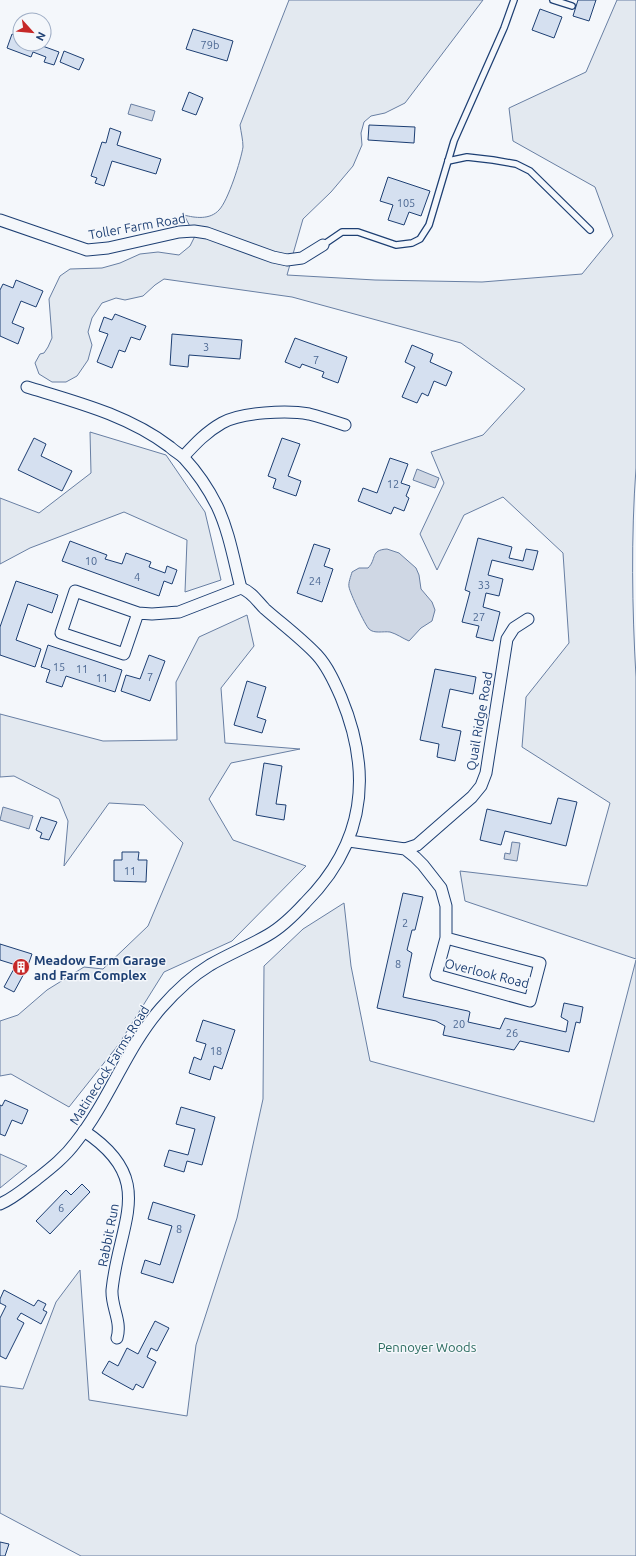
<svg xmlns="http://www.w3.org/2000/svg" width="636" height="1556" font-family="Ubuntu,sans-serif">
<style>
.green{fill:#e3e9f0;stroke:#687fa3}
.water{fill:#cfd7e4;stroke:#687fa3}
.building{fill:#d5e0f0;stroke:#1d3f73}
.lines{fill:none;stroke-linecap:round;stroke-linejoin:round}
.service-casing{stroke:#1d3f73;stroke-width:8}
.minor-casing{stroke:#1d3f73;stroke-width:13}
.service{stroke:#f4f7fb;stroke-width:5.5}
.minor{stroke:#f4f7fb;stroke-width:11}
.labels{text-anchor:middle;stroke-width:3;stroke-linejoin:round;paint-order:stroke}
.number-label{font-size:11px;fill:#4b6792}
.street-label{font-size:13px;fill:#1d3f73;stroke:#f4f7fb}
.poi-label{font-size:13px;font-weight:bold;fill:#1d3f73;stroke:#f4f7fb;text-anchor:start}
.park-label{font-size:13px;fill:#2c6c60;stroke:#f4f7fb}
</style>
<rect width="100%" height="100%" fill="#f4f7fb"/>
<!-- green -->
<g class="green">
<path d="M289 0H483L405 103 385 113 371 116 364 122 361 133 362 145 353 166 331 192 303 219 287 275 375 280 482 282 582 274 613 236 595 187 513 141 509 108 586 72 617 0H636V468C631 537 632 608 636 677V959L465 901 460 871 587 886 610 803 522 747 526 697 569 643 563 553 503 497 464 515 437 570 420 534 444 483 431 452 483 435 525 389 461 343 292 297 164 279 155 285 143 296 125 300 116 298 102 303 92 318 88 332 92 345 88 360 77 376 66 382H52L39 374 35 363 40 354 44 353 48 347 52 338 49 299 60 276 70 269 102 268 120 263 140 254 158 252 179 255 190 246 195 236 184 215C195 218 210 220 219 210 228 201 241 160 243 147 243 140 241 132 240 125Z"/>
<polygon points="90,432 166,455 205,512 221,580 185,592 187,540 124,512 30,548 0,564 0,498 39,513 91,473"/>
<polygon points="247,615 254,646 221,688 225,743 300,749 231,763 209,799 233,840 306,866 232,941 164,972 119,1044 69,1107 11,1074 0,1076 0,1021 18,1015 47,990 84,967 103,969 148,926 183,843 144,805 109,803 64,866 68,821 59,799 14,776 0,777 0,714 103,741 177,740 176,682 199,637"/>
<polygon points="344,903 351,966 370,1061 594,1122 636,960 636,1556 81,1556 0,1513 0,1386 23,1389 56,1302 80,1270 89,1400 187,1416 196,1345 237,1218 263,1099 264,966 303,929"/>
<polygon points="0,1154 27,1166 0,1188"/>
</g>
<!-- water -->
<g class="water">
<polygon points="131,104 155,111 152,121 128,114"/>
<polygon points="417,469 439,478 435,488 413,480"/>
<path d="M387 549 399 553 416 568 419 575 421 589 432 602 435 610 432 621 421 628 409 641C402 638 397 634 390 632 383 631 374 634 369 629 365 625 350 593 349 587 348 583 351 576 352 572L359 568H368C377 559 370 550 387 549Z"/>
<polygon points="3,807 33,816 29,829 0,820"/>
<polygon points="512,842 520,843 517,861 504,859 505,853 510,854"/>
</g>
<!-- building -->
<g class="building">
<polygon points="578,0 596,0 589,21 573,16"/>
<polygon points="540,9 562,17 554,38 532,30"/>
<polygon points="193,29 233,41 227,61 186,49"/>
<polygon points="12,34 20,37 20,44 37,44 59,52 54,65 44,62 46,57 33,52 31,57 7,48"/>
<polygon points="64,51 84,59 79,70 60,62"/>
<polygon points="189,92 203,98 196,115 182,110"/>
<polygon points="369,125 415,127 414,143 368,140"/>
<polygon points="110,128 121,132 117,145 161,159 156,174 112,161 104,186 95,183 97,178 91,176 102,142 106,143"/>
<polygon points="388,177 430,191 421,216 409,212 404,225 388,220 393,205 380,201"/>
<polygon points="16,280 43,291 36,307 21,301 12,323 24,328 18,344 0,336 0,290 3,284 13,288"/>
<polygon points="115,314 146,326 140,340 131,337 125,352 119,350 112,368 97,362 108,334 99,331 104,317 112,320"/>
<polygon points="172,334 242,340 240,359 189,355 188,367 170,365"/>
<polygon points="295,338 347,357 338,383 322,377 324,372 302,364 300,368 285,362"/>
<polygon points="412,345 433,354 430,362 452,372 446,386 434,381 428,396 422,393 417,403 402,397 415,367 405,362"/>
<polygon points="34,438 46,444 41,456 72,471 62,491 18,470"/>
<polygon points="282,438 300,444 288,476 301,481 296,496 273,488 276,479 268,476"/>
<polygon points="390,458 408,464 401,483 410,486 406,496 409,498 404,511 394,507 391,514 358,501 363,488 377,493"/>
<polygon points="478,538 512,547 509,558 523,561 526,549 538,551 533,570 492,560 488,575 503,579 499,596 486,593 483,607 500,612 493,641 476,637 479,626 462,622 470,592 465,590"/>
<polygon points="70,541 107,555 105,559 122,564 126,553 151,562 149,567 165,573 167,566 177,570 172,584 164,581 159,596 62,561"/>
<polygon points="314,544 330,549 324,566 333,569 322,602 297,593"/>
<polygon points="16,581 58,595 52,613 28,604 16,640 41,649 35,667 0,655 0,627"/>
<polygon points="48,645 122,670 115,692 66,676 62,687 46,682 50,670 41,667"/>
<polygon points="149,655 165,661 150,701 121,691 126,675 140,679"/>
<polygon points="435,669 476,677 473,694 450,689 442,727 461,731 455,761 437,757 439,744 420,740"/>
<polygon points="247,681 266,687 257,717 266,720 262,733 234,725"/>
<polygon points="264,763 282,766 276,804 286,805 284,820 256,815"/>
<polygon points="558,798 577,802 566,846 505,831 501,845 480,840 487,809 551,824"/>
<polygon points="41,817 57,822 49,840 40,838 42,833 36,830"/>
<polygon points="122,852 139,852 138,860 147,860 146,882 114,881 114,860 122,860"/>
<polygon points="403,893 423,897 415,930 412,930 407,950 412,953 403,997 468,1011 470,1012 468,1022 500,1029 505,1018 566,1032 568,1021 561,1017 564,1003 583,1007 580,1023 576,1022 569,1052 520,1041 514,1050 443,1035 445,1026 436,1021 377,1008"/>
<polygon points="0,944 32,954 27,968 14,992 4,987 16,965 0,960"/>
<polygon points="203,1020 235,1030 222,1069 214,1066 210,1080 189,1073 194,1057 201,1060 206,1044 196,1041"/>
<polygon points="5,1100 28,1110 22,1124 12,1120 5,1136 0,1134 0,1105 2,1106"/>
<polygon points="181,1107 215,1117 202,1165 187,1161 184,1172 164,1166 169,1150 188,1155 195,1129 176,1124"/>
<polygon points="82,1184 90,1192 50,1234 36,1221 66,1190 71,1195"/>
<polygon points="153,1202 195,1215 173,1283 141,1273 145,1260 160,1265 172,1226 148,1219"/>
<polygon points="4,1290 34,1306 38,1300 46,1304 43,1310 47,1312 41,1324 21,1313 17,1319 24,1323 6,1359 0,1356 0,1318 6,1306 0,1303 0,1299"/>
<polygon points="155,1321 169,1328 157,1351 151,1348 147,1357 156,1362 143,1388 136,1384 133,1390 102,1373 109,1361 118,1366 127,1348 138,1354"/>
<polygon points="0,1542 9,1544 5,1556 0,1556"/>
</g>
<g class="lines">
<!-- service casing -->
<g class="service-casing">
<g id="service">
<polyline points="553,0 572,6"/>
<polyline points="448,161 467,157 493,160 516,164 530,171 590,230"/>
<polyline points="323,245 342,232 358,232 396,245 412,243 420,239 429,225 454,141 504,28 514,0"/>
</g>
</g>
<!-- minor casing -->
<g class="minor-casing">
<g id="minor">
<polyline points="0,220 87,250 108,248 179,232 194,231 207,233 273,257 287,260 302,258 323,245"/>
<path d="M27 387C76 402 128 415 170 447 174 451 180 454 184 458 197 472 208 488 217 506 229 531 234 561 241 588"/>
<path d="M183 457C195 444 206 432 222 423 241 412 288 410 309 414 321 417 333 421 345 425"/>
<polyline points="138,613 124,654 61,633 75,591 138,613 152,614 179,612 241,588"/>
<polyline points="349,841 405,849 415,857 423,865 441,888 446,906 446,938 436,975 530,1001 540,963 446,938"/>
<polyline points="405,849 417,845 472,797 481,786 486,773 507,639 514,628 528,619"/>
<path d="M84 1131C158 1180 119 1221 112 1290 111 1307 122 1321 117 1338"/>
<path d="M0 1204C14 1198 25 1188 37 1179 51 1168 65 1157 76 1142 109 1101 126 1048 161 1008 175 992 192 976 210 965 229 954 249 946 268 935 282 927 294 915 305 903 365 843 373 774 341 697 335 683 328 667 317 655 301 638 282 624 265 609 257 601 252 592 241 588"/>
</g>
</g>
<!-- service -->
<use href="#service" class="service"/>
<!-- minor -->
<use href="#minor" class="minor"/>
</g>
<!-- icons -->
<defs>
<g id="building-disc" transform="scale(0.9)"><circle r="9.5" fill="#c62828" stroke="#f4f7fb"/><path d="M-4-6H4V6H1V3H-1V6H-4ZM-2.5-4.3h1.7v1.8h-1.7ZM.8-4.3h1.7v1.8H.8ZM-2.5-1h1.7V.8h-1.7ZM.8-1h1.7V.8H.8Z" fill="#fff"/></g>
</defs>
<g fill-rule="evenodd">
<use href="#building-disc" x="21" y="967"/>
</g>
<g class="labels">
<!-- number labels -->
<g class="number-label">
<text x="210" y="49">79b</text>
<text x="406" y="207">105</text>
<text x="206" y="351">3</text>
<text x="316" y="364">7</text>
<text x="393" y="488">12</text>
<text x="91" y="565">10</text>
<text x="137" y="581">4</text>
<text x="315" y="585">24</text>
<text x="484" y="589">33</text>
<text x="479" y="621">27</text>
<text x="59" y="671">15</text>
<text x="82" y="673">11</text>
<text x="150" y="681">7</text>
<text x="102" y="682">11</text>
<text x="130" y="875">11</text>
<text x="405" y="927">2</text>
<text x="398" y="968">8</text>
<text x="459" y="1028">20</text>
<text x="512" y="1037">26</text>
<text x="216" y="1055">18</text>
<text x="61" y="1212">6</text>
<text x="179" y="1233">8</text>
</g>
<!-- street labels -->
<g class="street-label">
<text transform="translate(137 226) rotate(-10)" y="5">Toller Farm Road</text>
<text transform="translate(479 721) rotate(-80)" y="5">Quail Ridge Road</text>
<text transform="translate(487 973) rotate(14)" y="5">Overlook Road</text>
<text transform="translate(109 1065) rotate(-58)" y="5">Matinecock Farms Road</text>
<text transform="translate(108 1235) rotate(-79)" y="5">Rabbit Run</text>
</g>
<!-- poi labels -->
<g class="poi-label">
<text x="34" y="965">Meadow Farm Garage<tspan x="34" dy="15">and Farm Complex</tspan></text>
</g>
<!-- park labels -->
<g class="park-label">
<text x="427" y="1352">Pennoyer Woods</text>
</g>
</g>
<!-- north arrow -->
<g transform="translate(32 32) rotate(117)"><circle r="19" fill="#f4f7fb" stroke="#9eadc5"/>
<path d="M0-3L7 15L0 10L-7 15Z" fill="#c62828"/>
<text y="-6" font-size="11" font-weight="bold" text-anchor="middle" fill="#1d3f73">N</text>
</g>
</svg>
